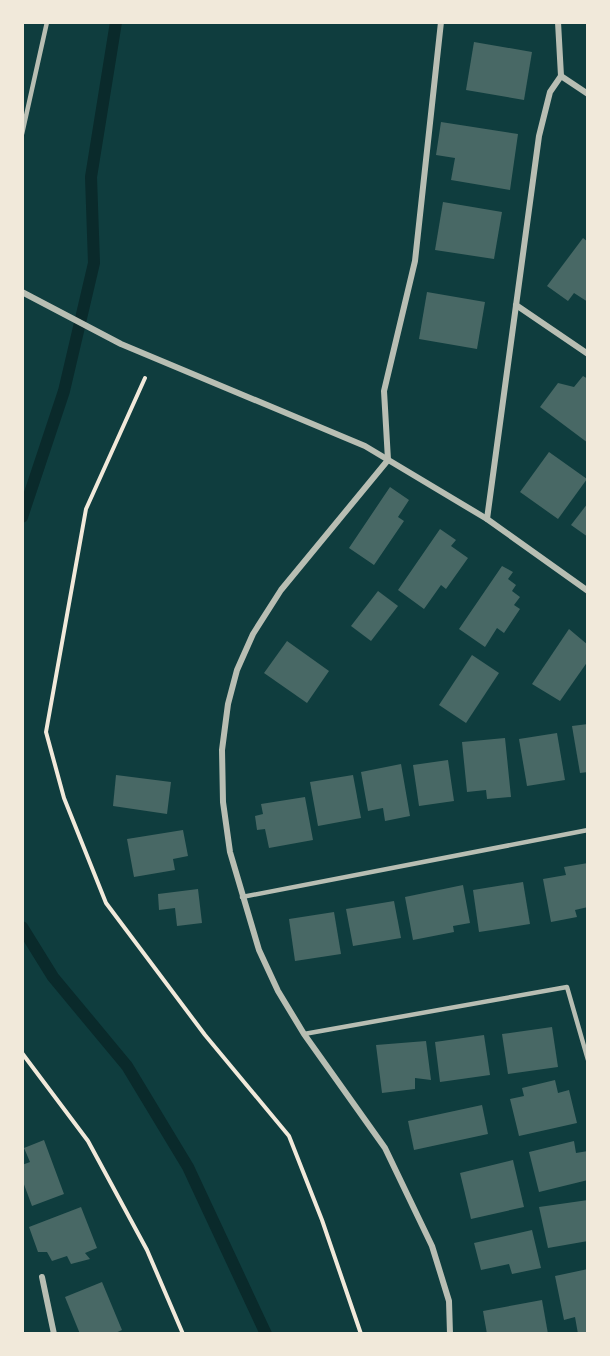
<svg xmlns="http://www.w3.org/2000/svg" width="610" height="1356" font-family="'Roboto Serif',serif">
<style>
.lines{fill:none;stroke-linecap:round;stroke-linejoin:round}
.stream{stroke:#0a2a2b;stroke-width:12}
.building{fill:#486865}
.path{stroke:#f1e9da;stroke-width:4}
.service{stroke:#b8beb3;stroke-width:4.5}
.minor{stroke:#b8beb3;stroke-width:6}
</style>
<rect width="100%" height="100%" fill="#0f3d3e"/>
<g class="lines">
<!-- stream -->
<g class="stream">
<polyline points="22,517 64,391 94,263 91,177 116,22"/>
<polyline points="22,927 53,977 127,1066 188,1167 266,1334"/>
</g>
</g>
<!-- building -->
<g class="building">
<polygon points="474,42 532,52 524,100 466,90"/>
<polygon points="441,122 518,134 510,190 451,180 455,158 436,155"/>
<polygon points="443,202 502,212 494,259 435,250"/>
<polygon points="583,238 588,242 588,302 574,293 568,301 547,286"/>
<polygon points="427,292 485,302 477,349 419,339"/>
<polygon points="583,376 588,379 588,443 540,407 558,383 574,387"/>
<polygon points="549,452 587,479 558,519 520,492"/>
<polygon points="390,487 409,500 398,517 404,521 374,565 349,548"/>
<polygon points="588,503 588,537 571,525"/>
<polygon points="440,529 456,540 451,546 468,558 446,589 441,585 424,609 398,590"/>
<polygon points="502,566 513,572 508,579 516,585 512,591 520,597 514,605 520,609 504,633 497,628 485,647 459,629"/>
<polygon points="378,591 398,606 371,641 351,626"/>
<polygon points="569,629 588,645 588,661 560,701 532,684"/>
<polygon points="287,641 329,671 307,703 264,673"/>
<polygon points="472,655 499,673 466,723 439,705"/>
<polygon points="588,724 588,772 580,773 572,726"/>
<polygon points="557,733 565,780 527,786 519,739"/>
<polygon points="505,738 511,797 487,799 486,790 467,792 462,742"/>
<polygon points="448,760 454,801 419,806 413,765"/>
<polygon points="401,764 410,816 385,821 383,808 368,811 361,772"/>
<polygon points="116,775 171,782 167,814 113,806"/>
<polygon points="353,775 361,818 318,826 310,782"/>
<polygon points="305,797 313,840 269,848 265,829 257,830 255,816 263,814 261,804"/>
<polygon points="183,830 188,856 173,859 175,870 134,877 127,839"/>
<polygon points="588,863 588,907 575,910 577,917 551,922 543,879 566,875 564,867"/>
<polygon points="523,882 530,924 479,932 473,890"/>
<polygon points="463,885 470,923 453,926 454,932 413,940 405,897"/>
<polygon points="198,889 202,923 177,926 175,908 159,910 158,894"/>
<polygon points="394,901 401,938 353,946 346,909"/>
<polygon points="334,912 341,954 295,961 289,919"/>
<polygon points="552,1027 558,1067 508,1074 502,1034"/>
<polygon points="484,1035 490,1075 440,1082 435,1042"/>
<polygon points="426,1041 431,1080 415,1078 415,1089 382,1093 376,1045"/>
<polygon points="555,1080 558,1093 569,1090 577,1123 519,1136 510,1099 524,1096 522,1088"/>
<polygon points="482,1105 488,1134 414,1150 408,1121"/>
<polygon points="44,1140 64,1194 32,1206 22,1179 22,1165 30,1162 24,1148"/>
<polygon points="574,1141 576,1153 588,1151 588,1180 539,1192 529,1152"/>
<polygon points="513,1160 524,1207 471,1219 460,1173"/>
<polygon points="588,1200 588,1241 548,1248 539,1207"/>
<polygon points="81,1207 97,1248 85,1253 90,1259 71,1264 67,1256 52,1261 47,1252 38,1252 29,1227"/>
<polygon points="532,1230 541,1268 512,1274 509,1264 481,1270 474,1243"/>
<polygon points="588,1269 588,1334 578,1334 575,1317 564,1320 555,1276"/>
<polygon points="102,1282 122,1330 113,1334 80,1334 65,1297"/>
<polygon points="542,1300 548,1334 487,1334 483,1311"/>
</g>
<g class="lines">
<!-- path -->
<g class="path">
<polyline points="145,378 86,509 46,732 64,798 106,903 205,1035 289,1136 322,1220 361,1334"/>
<polyline points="22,1053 88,1141 147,1250 183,1334"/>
</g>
<!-- service -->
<g class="service">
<polyline points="22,134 47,22"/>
<polyline points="242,897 588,830"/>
<polyline points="304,1034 567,987 588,1060"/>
</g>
<!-- minor -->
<g class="minor">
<polyline points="441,22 415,261 384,391 388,460 281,590 253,634 237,670 228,704 222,750 223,802 230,852 259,950 278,991 304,1034 385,1148 432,1246 449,1301 450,1334"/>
<polyline points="561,76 588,94"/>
<polyline points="22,292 121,344 365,446 487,519 588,591"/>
<polyline points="516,305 588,354"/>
<polyline points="487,519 539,136 550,92 561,76 558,22"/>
<polyline points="42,1277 54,1334"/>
</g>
</g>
<!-- border -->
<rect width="610" height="1356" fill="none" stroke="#f1e9da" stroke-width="48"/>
</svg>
